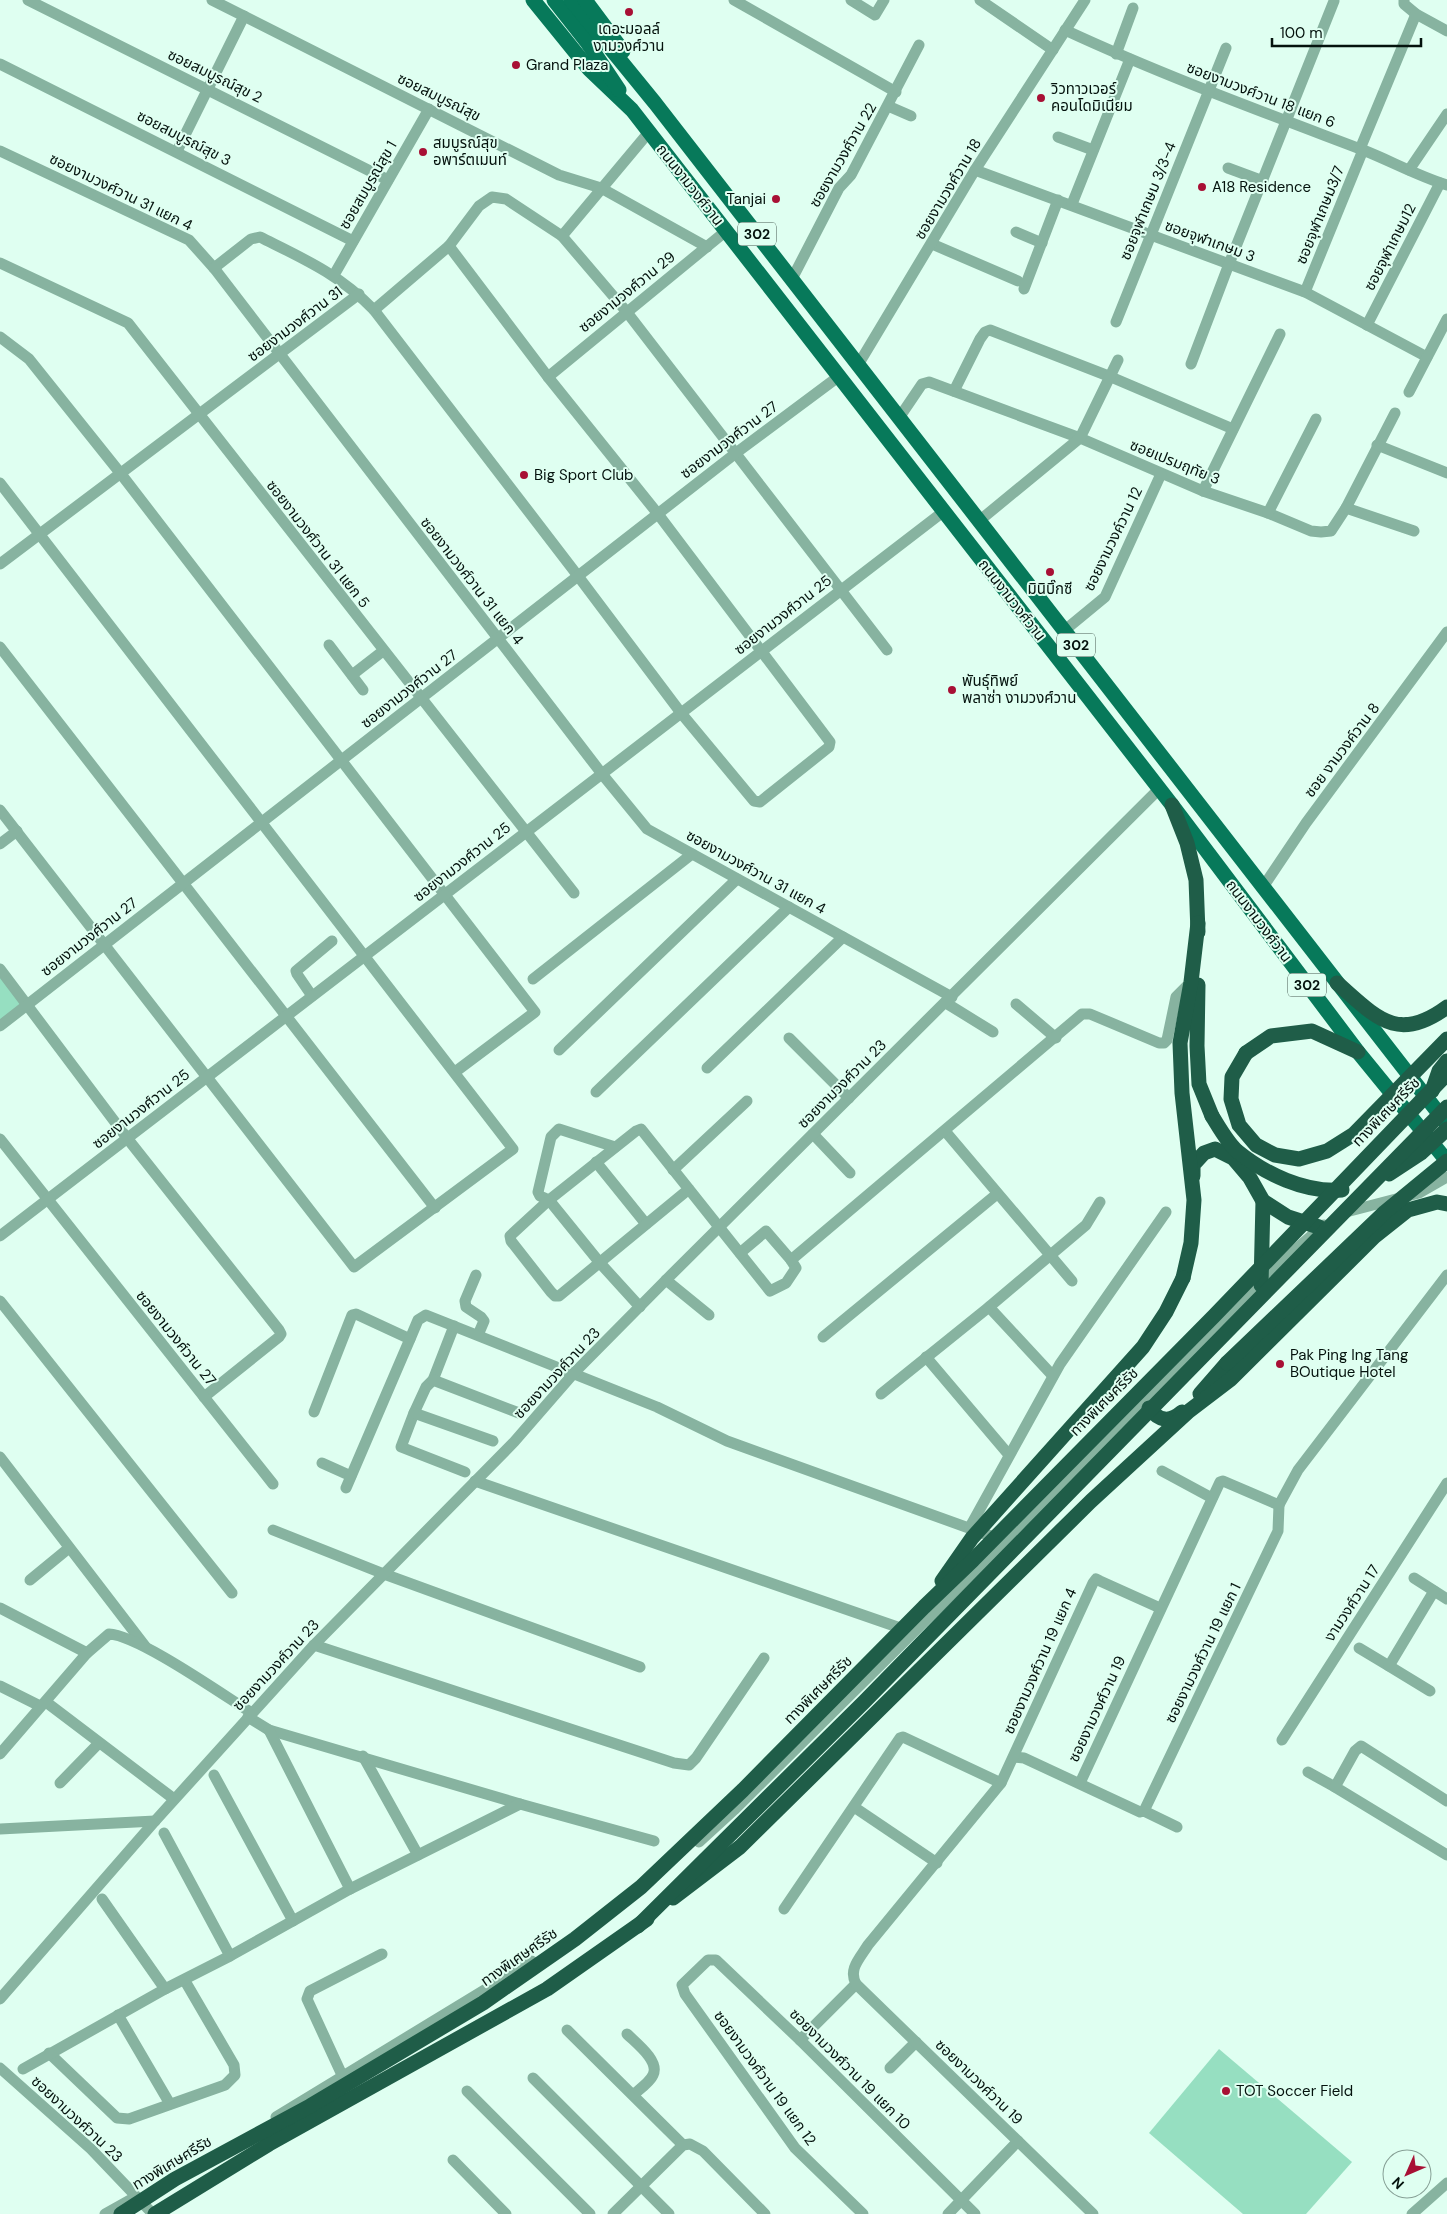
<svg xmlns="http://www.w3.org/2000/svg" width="1447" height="2214" font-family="'DM Sans','Noto Sans Thai',sans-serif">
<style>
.green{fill:#96dfc1}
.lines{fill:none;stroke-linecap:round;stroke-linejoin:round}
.minor{stroke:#87b3a0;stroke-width:11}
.major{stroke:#07795a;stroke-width:15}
.highway{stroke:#1f5d48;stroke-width:15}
.highway-bridge{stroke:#1f5d48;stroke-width:15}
.poi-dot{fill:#a81035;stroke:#dffff1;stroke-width:2}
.labels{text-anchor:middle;stroke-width:4;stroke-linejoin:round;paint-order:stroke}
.shield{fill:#dffff1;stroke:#465951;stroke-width:1}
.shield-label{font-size:14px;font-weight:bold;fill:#04120d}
.poi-label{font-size:15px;fill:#04120d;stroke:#dffff1;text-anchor:start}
.street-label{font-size:15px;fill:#04120d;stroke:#dffff1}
</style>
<rect width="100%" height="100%" fill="#dffff1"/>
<!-- green -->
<g class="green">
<polygon points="0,975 26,1009 0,1028"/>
<polygon points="1219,2049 1352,2162 1306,2214 1243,2214 1149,2133"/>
</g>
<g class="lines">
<!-- minor -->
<g class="minor">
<polyline points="28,0 388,180"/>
<polyline points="212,0 559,175 601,188 707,247"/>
<polyline points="734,0 896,92"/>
<polyline points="851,0 875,15 884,0"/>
<polyline points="980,0 1053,50"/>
<polyline points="1404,0 1404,4 1416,14 1447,31"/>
<path d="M1065 30C1162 75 1263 112 1363 150 1391 161 1418 176 1447 185"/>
<polyline points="1116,54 1133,8"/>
<polyline points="0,64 353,241"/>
<polyline points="888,106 911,116"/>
<polyline points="1058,137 1093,150"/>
<polyline points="1360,149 1416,14"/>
<polyline points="0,151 189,240 214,268 602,774 647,829 952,997"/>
<polyline points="177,151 244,16"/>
<polyline points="1228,168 1263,181"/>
<polyline points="975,170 1305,292 1427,357"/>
<polyline points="1409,170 1447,114"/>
<polyline points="1072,204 1130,59"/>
<polyline points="1016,232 1042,243"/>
<polyline points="562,236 649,132"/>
<polyline points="932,244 1018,281"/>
<polyline points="0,263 128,323 574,893"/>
<path d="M214 268 251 239 260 237C304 259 339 274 374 310L578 576 681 713 754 801 760 802 829 747 830 742 658 514 548 377 449 246"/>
<polyline points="334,275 429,109"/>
<polyline points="792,279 839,188 851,175 919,45"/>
<polyline points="1024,289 1058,200"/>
<polyline points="1305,292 1363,150"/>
<polyline points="374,310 449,246 479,206 492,197 506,199 562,236 626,311 887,650"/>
<polyline points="1116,322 1226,48"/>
<polyline points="1367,325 1440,183"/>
<polyline points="0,337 29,359 121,474 535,1012 455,1072"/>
<polyline points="1191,364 1229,264 1334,1"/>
<polyline points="858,365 975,170 1085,0"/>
<polyline points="548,377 726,231"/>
<polyline points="954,391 980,339 985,332 990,330 1111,377 1233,429"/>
<polyline points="1409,392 1447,319"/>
<polyline points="899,418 922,384 929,382 1080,438 1203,491 1268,513 1311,531 1321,532 1331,531 1346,508 1395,413"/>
<polyline points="1377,445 1447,473"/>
<polyline points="0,483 513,1149 354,1267 0,810"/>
<polyline points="1203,491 1280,334"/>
<polyline points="1346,508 1414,531"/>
<polyline points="1268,513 1316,419"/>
<polyline points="979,521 1080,438 1118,360"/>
<polyline points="0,564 359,294"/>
<polyline points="1065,630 1105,597 1161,474"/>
<polyline points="329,645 363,690"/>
<polyline points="0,647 435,1208"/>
<polyline points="352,675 383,651"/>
<polyline points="0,844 17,831"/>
<polyline points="1263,887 1306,823 1447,632"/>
<polyline points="0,969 127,1138 279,1330 281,1334 279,1337 204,1397"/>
<polyline points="533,979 692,854"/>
<polyline points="312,996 297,974 296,971 332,941"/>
<polyline points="946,1003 993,1032"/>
<polyline points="1016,1004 1056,1038"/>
<polyline points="0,1026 736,453 838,377"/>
<polyline points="789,1038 849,1098"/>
<polyline points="559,1050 737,879"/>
<polyline points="707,1068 843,937"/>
<polyline points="596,1092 789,907"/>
<polyline points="945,1131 1072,1281"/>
<polyline points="813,1134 850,1173"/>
<polyline points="0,1139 273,1484"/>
<polyline points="615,1147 559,1129 551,1137 538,1192 540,1196 549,1200 600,1263 640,1307"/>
<polyline points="596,1162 646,1224"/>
<polyline points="673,1170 747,1101"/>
<polyline points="689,1189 559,1296 555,1296 551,1292 511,1241 510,1236 549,1200 636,1131 641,1129 770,1291 786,1283 796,1268 791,1260 1082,1014 1090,1014 1159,1043 1164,1043 1167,1040 1176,997 1191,982"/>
<polyline points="1346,1212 1419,1193 1447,1177"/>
<polyline points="0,1236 943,512"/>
<polyline points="740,1253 766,1231 791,1260"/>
<polyline points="476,1275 465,1301 466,1307 481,1317 484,1321 478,1335"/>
<polyline points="666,1280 709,1315"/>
<polyline points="0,1301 232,1593"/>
<polyline points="989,1307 1053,1376"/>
<polyline points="454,1326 433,1380 426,1387 414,1413 401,1447 465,1472"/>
<polyline points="823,1337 997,1194"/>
<polyline points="926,1357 1009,1455"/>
<polyline points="433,1380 519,1413"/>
<polyline points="881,1394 989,1307 1086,1225 1100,1202"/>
<polyline points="314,1412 352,1315 356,1314 410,1339"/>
<polyline points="414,1413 493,1441"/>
<polyline points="0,1457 145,1646"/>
<polyline points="322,1463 351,1476"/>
<polyline points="1162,1471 1212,1498"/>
<polyline points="475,1481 909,1631"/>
<polyline points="346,1488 410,1339 418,1320 426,1315 657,1407 727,1441 1002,1540"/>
<polyline points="970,1527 1060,1364 1166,1212"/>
<polyline points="273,1530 384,1574 640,1667"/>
<polyline points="1414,1578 1447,1599"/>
<polyline points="30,1580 69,1548"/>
<polyline points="0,1608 87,1653"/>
<polyline points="314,1645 674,1763 689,1765 696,1758 764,1658"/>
<polyline points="1359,1648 1389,1666 1434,1591"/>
<polyline points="1389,1666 1430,1691"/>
<polyline points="0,1686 40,1706"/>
<polyline points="46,1702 174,1799"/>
<polyline points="248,1717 269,1730 520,1804 654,1841"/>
<polyline points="269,1730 350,1889"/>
<polyline points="1282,1740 1447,1483"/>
<path d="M0 1754 87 1653 109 1634C138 1635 223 1695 252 1713"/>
<polyline points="363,1756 418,1855"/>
<polyline points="1014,1757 1024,1758 1140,1812 1144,1811 1177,1827"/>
<polyline points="1308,1772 1335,1787"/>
<polyline points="214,1775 293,1921"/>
<polyline points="60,1783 99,1743"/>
<polyline points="1080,1783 1220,1482 1223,1481 1279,1505 1298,1470 1447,1275"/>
<polyline points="1447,1801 1361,1746 1355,1751 1335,1787 1447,1855"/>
<polyline points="854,1807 937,1863"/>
<polyline points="1144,1811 1278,1531 1279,1505"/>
<polyline points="0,1829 155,1821"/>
<polyline points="164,1833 230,1956"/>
<polyline points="699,1842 734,1810 1138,1410 1294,1251 1324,1225"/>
<polyline points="102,1899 165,1989"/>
<polyline points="784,1909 900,1738 903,1737 1001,1783"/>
<polyline points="0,1999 155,1821 314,1645 514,1442 574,1373 666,1280 1159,789"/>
<polyline points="118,2015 170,2104"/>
<polyline points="567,2030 683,2145"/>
<path d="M627 2034C636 2043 660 2061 653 2075 650 2082 640 2089 634 2094"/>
<polyline points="800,2040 856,1984"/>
<polyline points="49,2053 117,2118 129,2119 225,2085 235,2075 234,2065 185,1981"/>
<polyline points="0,2068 91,2149 153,2214"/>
<polyline points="890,2068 916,2042"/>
<polyline points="23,2069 165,1989 230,1956 350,1889 520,1804"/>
<polyline points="342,2075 307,1999 310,1991 382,1954"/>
<polyline points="533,2078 669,2214"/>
<polyline points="467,2091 590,2214"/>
<polyline points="276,2117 532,1961"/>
<polyline points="453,2160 506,2214"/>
<polyline points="105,2214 130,2200"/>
<polyline points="613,2214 683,2145 690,2144 703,2151 765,2214"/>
<polyline points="863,2214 795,2148 685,1994 682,1985 708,1960 716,1960 800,2040 975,2214"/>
<polyline points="948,2214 1018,2141"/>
<path d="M1093 2214 856 1984C848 1969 860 1958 868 1945L1001 1783 1093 1583 1096 1579 1100 1581 1160 1608"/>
<polyline points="1412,2214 1447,2183"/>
</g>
<!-- major -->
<g class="major">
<polyline points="533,0 589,69 632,110 1172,805 1358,1052 1447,1161"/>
<polyline points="554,0 587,42 619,90"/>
<polyline points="571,0 655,103 1447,1124"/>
<polyline points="585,0 623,51"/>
</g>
<!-- highway -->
<g class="highway">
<polyline points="1172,805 1187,843 1196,880 1198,932"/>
<path d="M1337 983C1376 1017 1397 1044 1447 1007"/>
<polyline points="1198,985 1197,1046 1199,1084 1212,1116"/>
<polyline points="1246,1053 1271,1036 1312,1031 1358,1052"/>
<polyline points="1432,1091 1439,1071 1447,1061"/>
<polyline points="1193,1176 1193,1165 1204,1153 1215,1149 1233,1158 1250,1178 1263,1201 1288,1217 1319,1227"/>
<polyline points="1183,1278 1191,1243 1194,1200 1182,1093 1180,1043 1191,982 1198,923"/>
<polyline points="1261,1285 1263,1201"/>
<polyline points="1200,1394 1227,1363"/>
<path d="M1149 1408C1159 1421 1169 1423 1182 1412"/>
<polyline points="673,1898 740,1847 1091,1501 1189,1411 1231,1379 1374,1237 1408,1210 1437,1202 1447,1204"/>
<polyline points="155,2214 269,2144 547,1989 647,1919"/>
</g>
<!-- highway-bridge -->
<g class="highway-bridge">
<polyline points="1246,1053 1232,1077 1231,1099 1239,1125 1256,1145 1275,1155 1299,1159 1327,1151 1354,1134 1447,1039"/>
<path d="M1212 1116C1219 1127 1227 1142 1237 1151 1265 1174 1305 1193 1342 1190"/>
<polyline points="1389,1174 1421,1153 1447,1129"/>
<polyline points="1227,1363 1385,1212 1447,1161"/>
<polyline points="942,1581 972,1538 1143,1347 1166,1312 1183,1278"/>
<polyline points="638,1926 864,1702 1447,1107"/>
<polyline points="121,2214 175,2179 310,2106 483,2003 575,1939 641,1887 743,1790 924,1607 973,1560 1214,1316 1447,1074"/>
</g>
</g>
<!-- markers -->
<g class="poi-dot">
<circle cx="629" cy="12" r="5"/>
<circle cx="516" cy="65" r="5"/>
<circle cx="1041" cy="98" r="5"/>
<circle cx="423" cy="152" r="5"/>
<circle cx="1202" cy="187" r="5"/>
<circle cx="776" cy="199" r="5"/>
<circle cx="524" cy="475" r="5"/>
<circle cx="1050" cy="572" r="5"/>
<circle cx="952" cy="690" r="5"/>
<circle cx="1280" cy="1364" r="5"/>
<circle cx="1226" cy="2091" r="5"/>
</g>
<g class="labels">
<!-- shield labels -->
<g class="shield">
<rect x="738" y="222.5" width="38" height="23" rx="4"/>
<rect x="1057" y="633.5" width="38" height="23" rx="4"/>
<rect x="1288" y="973.5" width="38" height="23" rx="4"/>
</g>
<g class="shield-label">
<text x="757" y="239">302</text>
<text x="1076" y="650">302</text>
<text x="1307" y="990">302</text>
</g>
<!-- poi labels -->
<g class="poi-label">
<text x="629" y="34" text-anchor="middle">เดอะมอลล์<tspan x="629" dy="17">งามวงศ์วาน</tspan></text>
<text x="526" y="70">Grand Plaza</text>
<text x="1051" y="94">วิวทาวเวอร์<tspan x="1051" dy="17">คอนโดมิเนียม</tspan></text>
<text x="433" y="148">สมบูรณ์สุข<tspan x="433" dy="17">อพาร์ตเมนท์</tspan></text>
<text x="1212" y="192">A18 Residence</text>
<text x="766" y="204" text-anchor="end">Tanjai</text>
<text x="534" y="480">Big Sport Club</text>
<text x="1050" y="594" text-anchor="middle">มินิบิ๊กซี</text>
<text x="962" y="686">พันธุ์ทิพย์<tspan x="962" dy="17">พลาซ่า งามวงศ์วาน</tspan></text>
<text x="1290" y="1360">Pak Ping Ing Tang<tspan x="1290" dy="17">BOutique Hotel</tspan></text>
<text x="1236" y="2096">TOT Soccer Field</text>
</g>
<!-- street labels -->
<g class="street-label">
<text transform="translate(215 76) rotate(26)" y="5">ซอยสมบูรณ์สุข 2</text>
<text transform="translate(1261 95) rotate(21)" y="5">ซอยงามวงศ์วาน 18 แยก 6</text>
<text transform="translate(439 97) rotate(26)" y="5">ซอยสมบูรณ์สุข</text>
<text transform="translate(184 138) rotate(27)" y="5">ซอยสมบูรณ์สุข 3</text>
<text transform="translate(843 155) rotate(-60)" y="5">ซอยงามวงศ์วาน 22</text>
<text transform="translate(368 185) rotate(-60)" y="5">ซอยสมบูรณ์สุข 1</text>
<text transform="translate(690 185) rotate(52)" y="5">ถนนงามวงศ์วาน</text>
<text transform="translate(948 189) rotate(-59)" y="5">ซอยงามวงศ์วาน 18</text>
<text transform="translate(121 192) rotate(26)" y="5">ซอยงามวงศ์วาน 31 แยก 4</text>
<text transform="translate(1148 201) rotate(-68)" y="5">ซอยจุฬาเกษม 3/3-4</text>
<text transform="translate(1320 215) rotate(-68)" y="5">ซอยจุฬาเกษม3/7</text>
<text transform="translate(1210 241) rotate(20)" y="5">ซอยจุฬาเกษม 3</text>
<text transform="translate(1390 247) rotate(-63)" y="5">ซอยจุฬาเกษม12</text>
<text transform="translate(627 292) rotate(-39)" y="5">ซอยงามวงศ์วาน 29</text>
<text transform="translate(295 324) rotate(-37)" y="5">ซอยงามวงศ์วาน 31</text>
<text transform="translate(729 440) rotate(-37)" y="5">ซอยงามวงศ์วาน 27</text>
<text transform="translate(1175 462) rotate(22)" y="5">ซอยเปรมฤทัย 3</text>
<text transform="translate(1113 539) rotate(-64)" y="5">ซอยงามวงค์วาน 12</text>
<text transform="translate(318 544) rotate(52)" y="5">ซอยงามวงศ์วาน 31 แยก 5</text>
<text transform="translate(472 581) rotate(52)" y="5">ซอยงามวงศ์วาน 31 แยก 4</text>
<text transform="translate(1012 600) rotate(52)" y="5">ถนนงามวงศ์วาน</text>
<text transform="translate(783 615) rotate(-38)" y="5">ซอยงามวงศ์วาน 25</text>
<text transform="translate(409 689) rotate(-38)" y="5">ซอยงามวงศ์วาน 27</text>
<text transform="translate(1342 750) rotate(-53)" y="5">ซอย งามวงค์วาน 8</text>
<text transform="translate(462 862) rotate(-38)" y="5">ซอยงามวงศ์วาน 25</text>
<text transform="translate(756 872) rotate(29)" y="5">ซอยงามวงศ์วาน 31 แยก 4</text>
<text transform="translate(1259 921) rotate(53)" y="5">ถนนงามวงศ์วาน</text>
<text transform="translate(89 937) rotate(-38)" y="5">ซอยงามวงศ์วาน 27</text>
<text transform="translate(842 1084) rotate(-45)" y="5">ซอยงามวงศ์วาน 23</text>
<text transform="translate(141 1109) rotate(-38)" y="5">ซอยงามวงศ์วาน 25</text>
<text transform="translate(1386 1112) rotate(-46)" y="5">ทางพิเศษศรีรัช</text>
<text transform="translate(176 1338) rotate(51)" y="5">ซอยงามวงศ์วาน 27</text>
<text transform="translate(557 1373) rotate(-47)" y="5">ซอยงามวงศ์วาน 23</text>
<text transform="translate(1104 1402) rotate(-45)" y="5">ทางพิเศษศรีรัช</text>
<text transform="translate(1352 1603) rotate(-57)" y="5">งามวงศ์วาน 17</text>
<text transform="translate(1203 1653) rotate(-64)" y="5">ซอยงามวงศ์วาน 19 แยก 1</text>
<text transform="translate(1040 1661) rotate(-66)" y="5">ซอยงามวงศ์วาน 19 แยก 4</text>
<text transform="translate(276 1665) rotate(-47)" y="5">ซอยงามวงศ์วาน 23</text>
<text transform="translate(818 1690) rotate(-45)" y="5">ทางพิเศษศรีรัช</text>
<text transform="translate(1097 1709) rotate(-65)" y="5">ซอยงามวงศ์วาน 19</text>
<text transform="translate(519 1957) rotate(-35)" y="5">ทางพิเศษศรีรัช</text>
<text transform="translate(850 2069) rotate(45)" y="5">ซอยงามวงศ์วาน 19 แยก 10</text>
<text transform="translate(765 2078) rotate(54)" y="5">ซอยงามวงศ์วาน 19 แยก 12</text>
<text transform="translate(979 2082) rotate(44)" y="5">ซอยงามวงศ์วาน 19</text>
<text transform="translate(77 2119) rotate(43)" y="5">ซอยงามวงศ์วาน 23</text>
<text transform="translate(172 2163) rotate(-31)" y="5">ทางพิเศษศรีรัช</text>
</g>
</g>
<!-- north arrow -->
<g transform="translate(1407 2174) rotate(225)"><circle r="24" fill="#dffff1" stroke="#87a096"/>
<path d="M0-4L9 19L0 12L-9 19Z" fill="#a81035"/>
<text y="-8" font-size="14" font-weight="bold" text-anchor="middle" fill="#04120d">N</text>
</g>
<!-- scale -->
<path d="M1272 38v8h149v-8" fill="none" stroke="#04120d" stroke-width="2.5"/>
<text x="1280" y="38" font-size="15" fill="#04120d" stroke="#dffff1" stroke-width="4" paint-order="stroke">100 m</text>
</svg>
